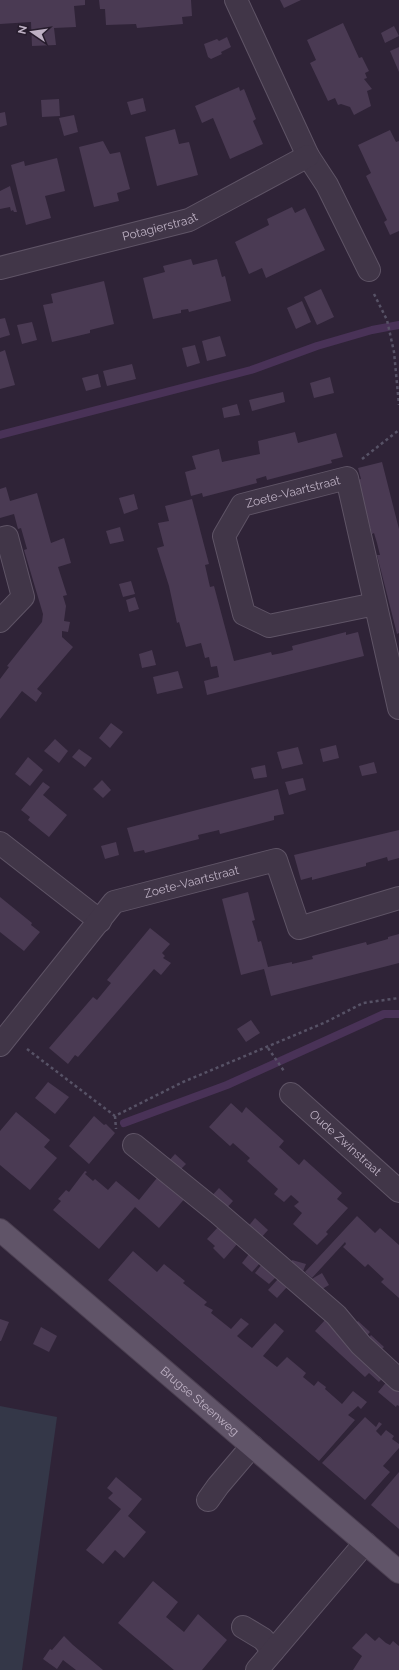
<svg xmlns="http://www.w3.org/2000/svg" width="399" height="1670" font-family="Raleway,sans-serif">
<style>
.green{fill:#343748}
.lines{fill:none;stroke-linecap:round;stroke-linejoin:round}
.stream{stroke:#493257;stroke-width:8}
.building{fill:#4a3a53}
.minor-casing{stroke:#5f5466;stroke-width:24}
.major-casing{stroke:#4b3f51;stroke-width:24}
.path{stroke:#575266;stroke-width:2.5;stroke-dasharray:3 3;stroke-linecap:butt}
.minor{stroke:#413648;stroke-width:22}
.major{stroke:#605468;stroke-width:22}
.labels{text-anchor:middle;stroke-width:3.5;stroke-linejoin:round;paint-order:stroke}
.street-label{font-size:12px;fill:#beb1c4;stroke:#261c2c}
</style>
<rect width="100%" height="100%" fill="#2f2337"/>
<!-- green -->
<polygon class="green" points="0,1406 57,1417 22,1670 0,1670"/>
<g class="lines">
<!-- stream -->
<g class="stream">
<polyline points="0,435 251,370 317,346 372,330 399,325"/>
<polyline points="124,1123 227,1085 384,1014 399,1014"/>
</g>
</g>
<!-- building -->
<g class="building">
<polygon points="0,0 85,0 85,5 74,6 76,27 54,28 56,45 32,46 31,22 0,24"/>
<polygon points="99,0 191,0 192,16 182,17 183,24 137,28 136,24 106,25 105,9 100,9"/>
<polygon points="280,0 301,0 284,8"/>
<polygon points="343,23 359,58 362,57 369,71 365,73 367,78 364,79 372,89 367,91 371,106 354,115 350,107 341,104 338,105 335,98 328,101 310,63 316,60 307,40"/>
<polygon points="394,26 399,36 385,43 381,33"/>
<polygon points="227,37 231,47 221,52 222,54 211,59 208,57 204,44 217,39 219,41"/>
<polygon points="399,47 399,72 390,51"/>
<polygon points="239,87 240,91 244,89 256,119 253,121 263,144 230,159 213,118 202,123 195,106"/>
<polygon points="143,98 146,111 131,115 127,102"/>
<polygon points="59,99 60,116 42,117 41,100"/>
<polygon points="5,112 7,125 0,127 0,113"/>
<polygon points="74,115 78,132 64,136 59,118"/>
<polygon points="175,129 179,144 189,142 198,175 157,186 145,137"/>
<polygon points="390,130 396,142 399,141 399,231 390,235 384,222 387,220 366,176 371,173 358,145"/>
<polygon points="103,141 110,154 120,152 130,189 117,193 119,201 94,207 79,147"/>
<polygon points="57,158 65,191 45,196 51,218 26,225 11,165 24,161 25,166"/>
<polygon points="10,186 17,212 14,212 13,210 11,211 10,207 0,209 0,191"/>
<polygon points="292,207 295,213 305,208 325,250 266,278 262,268 249,274 235,242 269,225 267,219"/>
<polygon points="191,259 193,265 217,259 222,277 225,276 231,301 189,312 188,309 181,310 181,313 153,319 143,278 165,272 163,266"/>
<polygon points="104,281 114,324 90,330 90,333 52,342 43,305 53,303 51,294"/>
<polygon points="321,289 334,317 317,325 304,297"/>
<polygon points="302,301 311,322 296,329 287,308"/>
<polygon points="5,318 10,335 0,338 0,319"/>
<polygon points="32,322 37,340 22,344 17,325"/>
<polygon points="220,336 226,356 207,361 202,341"/>
<polygon points="195,345 200,363 187,367 182,348"/>
<polygon points="5,350 15,385 0,389 0,352"/>
<polygon points="132,364 136,379 107,386 103,371"/>
<polygon points="98,374 101,387 86,391 82,378"/>
<polygon points="330,377 334,393 314,398 310,383"/>
<polygon points="283,392 285,402 252,411 249,400"/>
<polygon points="237,404 240,415 224,418 222,408"/>
<polygon points="295,432 298,443 336,433 343,457 331,460 332,463 267,480 266,476 256,479 257,483 203,497 202,493 191,496 185,472 196,469 192,456 219,449 222,462 260,454 258,441"/>
<polygon points="382,462 399,529 399,633 397,634 377,555 380,555 377,543 374,533 372,534 357,480 361,479 358,468"/>
<polygon points="6,487 10,501 37,493 51,543 64,538 71,563 58,567 67,595 63,596 66,606 64,621 70,622 68,632 62,631 62,637 73,647 37,689 42,693 36,702 22,691 0,719 0,679 9,667 7,666 42,622 43,614 24,550 27,549 21,528 18,529 14,514 0,518 0,489"/>
<polygon points="134,494 138,509 124,514 119,498"/>
<polygon points="192,499 209,564 205,565 210,587 214,586 234,661 271,652 272,655 282,653 293,650 292,646 346,632 346,635 358,632 364,656 207,695 204,681 219,677 217,666 211,667 209,657 205,658 201,643 186,647 179,622 177,623 169,586 157,548 164,546 158,523 169,521 165,506"/>
<polygon points="120,527 124,541 110,544 106,531"/>
<polygon points="131,581 135,594 123,597 119,584"/>
<polygon points="135,597 139,609 129,612 126,600"/>
<polygon points="152,650 156,665 142,668 139,654"/>
<polygon points="178,671 183,688 157,694 153,677"/>
<polygon points="111,723 123,732 110,748 99,738"/>
<polygon points="55,739 68,751 59,763 44,751"/>
<polygon points="336,745 339,758 323,762 320,749"/>
<polygon points="298,747 303,764 282,769 277,752"/>
<polygon points="79,749 92,758 85,767 72,757"/>
<polygon points="28,757 43,770 30,786 15,774"/>
<polygon points="374,762 377,773 362,776 359,766"/>
<polygon points="265,765 267,777 254,779 251,768"/>
<polygon points="303,778 306,790 289,795 285,782"/>
<polygon points="102,780 111,790 103,798 93,789"/>
<polygon points="43,782 50,787 43,795 67,815 49,837 28,820 30,817 21,810"/>
<polygon points="278,789 284,814 274,816 274,820 220,834 219,830 198,835 199,839 145,853 144,850 134,852 127,828"/>
<polygon points="399,830 399,858 388,861 387,857 366,863 366,866 312,880 312,877 301,880 294,855"/>
<polygon points="116,842 119,855 105,859 101,846"/>
<polygon points="248,892 255,920 252,921 255,930 258,942 261,941 268,967 292,962 292,964 313,959 312,956 366,942 367,945 388,939 388,937 399,934 399,963 271,996 264,969 241,975 222,899"/>
<polygon points="0,897 32,923 31,925 40,932 24,951 0,932"/>
<polygon points="150,928 170,944 162,953 165,956 163,958 171,963 161,975 154,969 78,1057 75,1055 68,1064 49,1048 93,997 97,1000 111,983 107,980"/>
<polygon points="251,1020 260,1033 246,1042 237,1029"/>
<polygon points="48,1082 69,1097 55,1114 35,1098"/>
<polygon points="231,1103 242,1113 246,1107 284,1141 279,1147 299,1165 304,1159 342,1193 337,1199 348,1208 326,1232 328,1234 317,1245 293,1224 302,1213 294,1206 299,1202 291,1195 284,1202 274,1194 278,1189 247,1161 250,1158 233,1143 230,1146 209,1127"/>
<polygon points="16,1112 50,1140 44,1147 57,1158 30,1190 0,1165 0,1131"/>
<polygon points="94,1116 104,1125 106,1124 115,1133 89,1164 69,1146"/>
<polygon points="175,1154 186,1164 178,1172 167,1163"/>
<polygon points="85,1171 87,1172 85,1174 93,1181 95,1179 108,1190 116,1181 139,1200 161,1173 187,1196 159,1228 135,1207 99,1249 53,1210 61,1201 58,1199 66,1190 69,1192"/>
<polygon points="219,1188 233,1201 224,1211 209,1199"/>
<polygon points="357,1216 375,1233 380,1228 399,1245 399,1298 381,1282 384,1279 368,1264 365,1267 343,1247 346,1244 345,1242 312,1278 305,1272"/>
<polygon points="255,1218 268,1230 260,1239 247,1228"/>
<polygon points="219,1226 238,1243 224,1259 213,1248 215,1246 207,1239"/>
<polygon points="133,1251 157,1272 164,1264 185,1281 183,1283 207,1302 204,1305 213,1310 211,1313 231,1329 241,1318 249,1324 237,1336 252,1348 275,1323 284,1331 263,1356 277,1367 287,1357 306,1373 303,1377 314,1386 318,1381 326,1387 325,1389 342,1404 353,1391 367,1402 361,1409 358,1406 348,1415 355,1420 319,1461 108,1280"/>
<polygon points="249,1254 260,1263 252,1272 242,1263"/>
<polygon points="292,1260 306,1264 301,1276 288,1271"/>
<polygon points="262,1264 277,1276 269,1284 255,1273"/>
<polygon points="322,1273 329,1285 317,1292 310,1280"/>
<polygon points="278,1279 287,1287 277,1298 268,1290"/>
<polygon points="0,1319 9,1322 1,1341 0,1341"/>
<polygon points="325,1320 385,1375 379,1382 369,1373 365,1377 315,1331"/>
<polygon points="358,1321 370,1332 363,1340 350,1329"/>
<polygon points="41,1327 57,1336 49,1352 33,1344"/>
<polygon points="371,1335 384,1347 377,1354 364,1343"/>
<polygon points="389,1379 399,1388 399,1406 397,1405 396,1407 378,1392"/>
<polygon points="365,1417 376,1427 379,1422 382,1424 376,1431 381,1436 386,1430 394,1436 392,1439 399,1444 399,1448 383,1466 390,1472 365,1500 322,1463"/>
<polygon points="399,1472 399,1529 371,1505"/>
<polygon points="116,1477 142,1499 128,1516 146,1532 124,1558 115,1550 103,1564 86,1550 121,1509 108,1498 113,1493 107,1488"/>
<polygon points="153,1581 178,1602 166,1617 184,1632 198,1614 227,1640 202,1670 174,1670 118,1623"/>
<polygon points="366,1633 375,1641 379,1637 386,1643 390,1645 393,1641 399,1646 399,1670 353,1670 362,1656 352,1648"/>
<polygon points="64,1636 73,1645 103,1670 76,1670 63,1660 57,1669 43,1659 50,1649 52,1650"/>
</g>
<g class="lines">
<!-- minor casing -->
<g class="minor-casing">
<g id="minor">
<polyline points="236,0 308,156 327,185 369,270"/>
<path id="s1" d="M0 268 189 220 308 156"/>
<polyline points="0,539 7,537 23,597 0,621"/>
<path id="s2" d="M375 604 269 626 244 614 224 536 242 505 347 478 399 708"/>
<polyline points="0,843 100,921"/>
<path id="s3" d="M0 1045 114 902 276 860 299 928 399 898"/>
<path id="s4" d="M291 1094 399 1191"/>
<polyline points="134,1145 218,1213 336,1315 361,1345 399,1380"/>
<polyline points="208,1500 218,1486 252,1446"/>
<polyline points="243,1627 263,1639 273,1651"/>
<polyline points="257,1670 365,1543"/>
</g>
</g>
<!-- major casing -->
<g class="major-casing">
<g id="major">
<path id="s5" d="M0 1230 399 1572"/>
</g>
</g>
<!-- path -->
<g class="path">
<polyline points="374,294 387,320 394,352 399,405"/>
<polyline points="362,459 399,430"/>
<polyline points="268,1048 284,1071"/>
<polyline points="27,1049 115,1116 183,1082 326,1022 363,1003 399,998"/>
<polyline points="115,1116 116,1129"/>
</g>
<!-- minor -->
<use href="#minor" class="minor"/>
<!-- major -->
<use href="#major" class="major"/>
</g>
<g class="labels">
<!-- street labels -->
<g class="street-label">
<text dy="4" stroke="none"><textPath href="#s1" startOffset="165">Potagierstraat</textPath></text>
<text dy="4" stroke="none"><textPath href="#s2" startOffset="305">Zoete-Vaartstraat</textPath></text>
<text dy="4" stroke="none"><textPath href="#s3" startOffset="263">Zoete-Vaartstraat</textPath></text>
<text dy="4" stroke="none"><textPath href="#s4" startOffset="73">Oude Zwinstraat</textPath></text>
<text dy="4" stroke="none"><textPath href="#s5" startOffset="263">Brugse Steenweg</textPath></text>
</g>
</g>
<!-- north arrow -->
<g transform="translate(32 32) rotate(283)" stroke="#261c2c" stroke-width="3" paint-order="stroke">
<path d="M0-3L7 15L0 10L-7 15Z" fill="#beb1c4"/>
<text y="-6" font-size="11" font-weight="bold" text-anchor="middle" fill="#beb1c4">N</text>
</g>
</svg>
